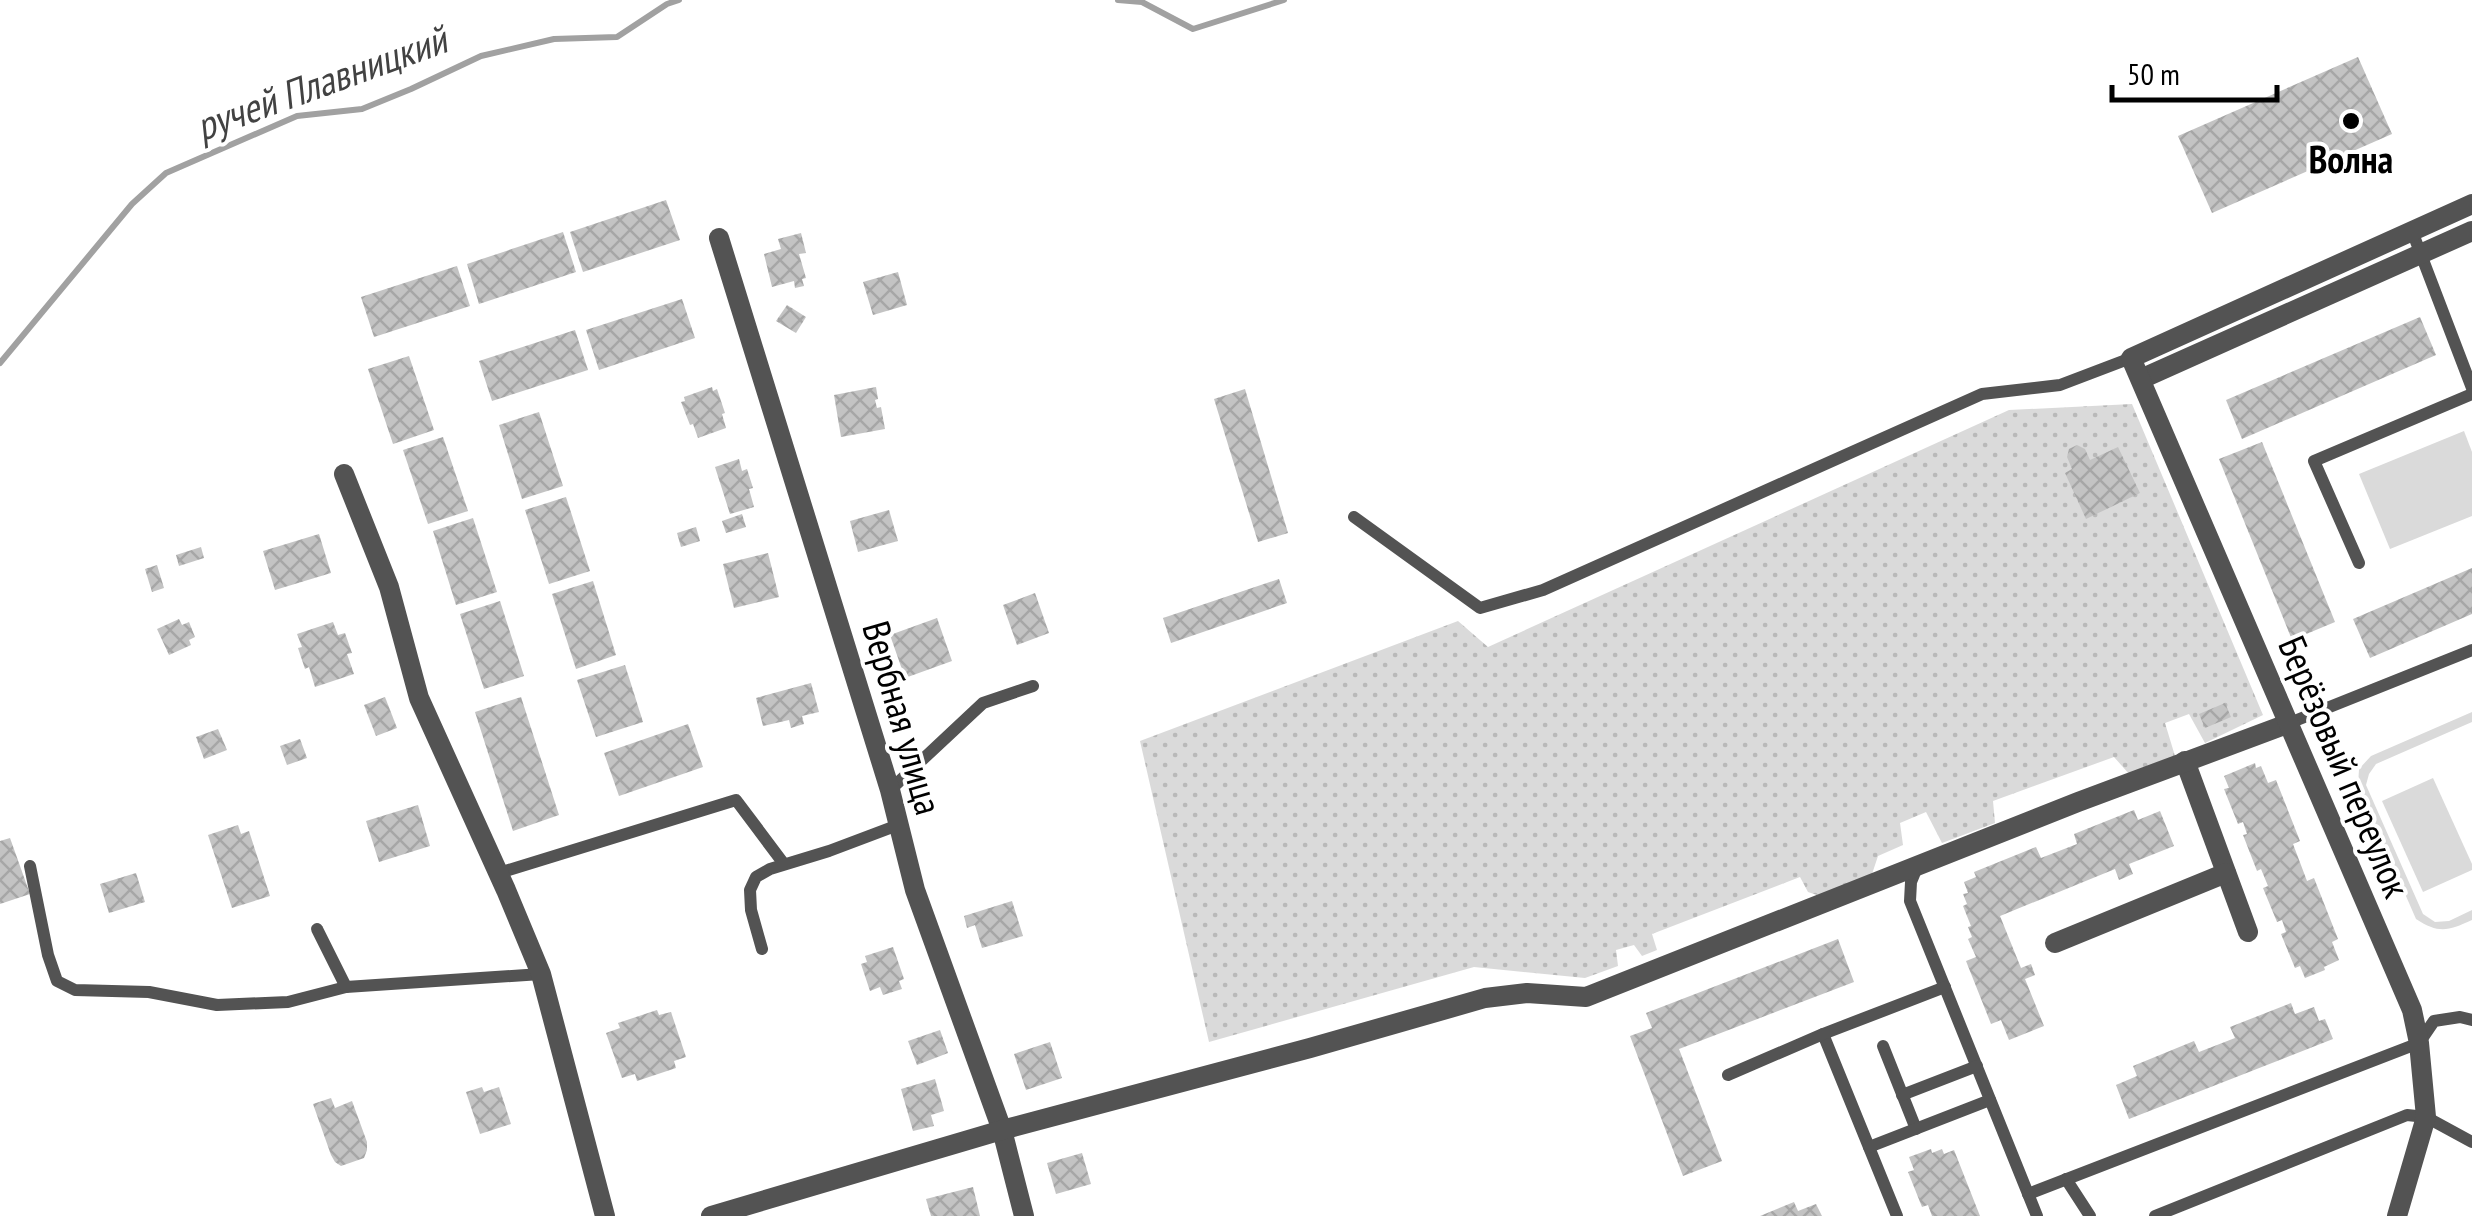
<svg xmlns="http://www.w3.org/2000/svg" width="2472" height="1216" font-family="'PT Sans Narrow',sans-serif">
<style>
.grass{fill:url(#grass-dots)}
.park{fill:#dadada}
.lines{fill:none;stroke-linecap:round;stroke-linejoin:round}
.stream{stroke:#a1a1a1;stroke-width:6}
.building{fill:url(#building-cross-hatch)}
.service{stroke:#535353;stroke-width:12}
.minor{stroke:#535353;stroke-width:20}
.poi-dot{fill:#000;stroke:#fff;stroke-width:4}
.labels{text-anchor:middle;stroke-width:8;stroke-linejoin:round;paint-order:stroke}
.poi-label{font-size:38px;font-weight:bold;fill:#000;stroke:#fff}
.street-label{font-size:38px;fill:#000;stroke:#fff}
.water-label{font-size:40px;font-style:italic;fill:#424242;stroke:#fff}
</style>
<defs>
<pattern id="grass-dots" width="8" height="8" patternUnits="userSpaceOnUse" patternTransform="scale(2.5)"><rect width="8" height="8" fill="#dadada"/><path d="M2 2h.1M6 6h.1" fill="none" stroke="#b9b9b9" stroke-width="1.8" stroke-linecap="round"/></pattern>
<pattern id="building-cross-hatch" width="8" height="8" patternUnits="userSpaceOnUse" patternTransform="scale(2.5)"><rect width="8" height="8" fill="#c3c3c3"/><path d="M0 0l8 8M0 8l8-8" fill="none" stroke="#a6a6a6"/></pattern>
</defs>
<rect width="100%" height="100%" fill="#fff"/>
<!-- grass -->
<polygon class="grass" points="2132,404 2263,715 2205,743 2189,714 2165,723 2175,756 2130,775 2114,757 1993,801 1995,823 1942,843 1926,812 1900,823 1903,845 1878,856 1871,877 1823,897 1808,892 1800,877 1652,934 1657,950 1642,956 1634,945 1616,950 1618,966 1585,978 1474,967 1209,1042 1140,741 1458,621 1488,647 2009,410"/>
<!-- park -->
<g class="park">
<polygon points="2464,431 2472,452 2472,516 2390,549 2359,474"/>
<path d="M2472 712V722L2376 764 2369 774 2366 785 2423 914 2435 922 2449 921 2472 910V920C2448 931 2439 934 2416 919L2358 786 2359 769 2371 756Z"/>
<polygon points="2433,778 2472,864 2472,870 2423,892 2382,801"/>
</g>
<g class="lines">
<!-- stream -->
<g class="stream">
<polyline points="1118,0 1142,2 1193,29 1284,0"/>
<polyline points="0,363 132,204 166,173 297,116 362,109 411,89 481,56 554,39 617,37 667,4 679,0"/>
</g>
</g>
<!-- building -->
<g class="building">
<polygon points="2358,57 2392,134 2212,213 2178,136"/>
<polygon points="666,200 680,240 583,272 570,232"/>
<polygon points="563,232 576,272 479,304 467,264"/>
<polygon points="801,233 806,253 799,254 806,278 802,279 804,286 795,288 794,281 772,287 764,254 781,249 778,239"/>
<polygon points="457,266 470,306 374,337 361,297"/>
<polygon points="898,272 907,305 873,315 863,282"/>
<polygon points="682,299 695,338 599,370 586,330"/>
<polygon points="787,305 806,317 796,333 776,321"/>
<polygon points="2420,317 2436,355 2242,439 2226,400"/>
<polygon points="575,330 588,370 492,401 479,361"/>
<polygon points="409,356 434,430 393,444 368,369"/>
<polygon points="712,387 713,391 717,389 725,413 722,414 726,428 698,438 693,424 690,425 681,402 685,401 684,397"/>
<polygon points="876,387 878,399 875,400 877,408 881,407 885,429 841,437 834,395"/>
<polygon points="1245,389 1288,533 1258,542 1214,399"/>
<polygon points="539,412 563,486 522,499 499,425"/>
<polygon points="443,437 468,511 428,524 403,450"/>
<polygon points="2262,442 2335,622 2292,640 2219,459"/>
<polygon points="2077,445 2085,449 2090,460 2118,447 2140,493 2086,519 2065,473 2072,469 2067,457 2069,449"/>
<polygon points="739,459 742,471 747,469 753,488 749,489 754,507 730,514 715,467"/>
<polygon points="566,497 590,571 549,584 525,510"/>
<polygon points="889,510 898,541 858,552 850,521"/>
<polygon points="742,514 746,527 726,533 722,521"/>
<polygon points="473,518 497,592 456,605 433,531"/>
<polygon points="696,527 700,541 681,547 677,533"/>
<polygon points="319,534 331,573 275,590 263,551"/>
<polygon points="201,547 204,558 179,566 176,555"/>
<polygon points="768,553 779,597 734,608 723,564"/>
<polygon points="157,565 164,588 152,592 145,569"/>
<polygon points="2472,568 2472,614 2370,658 2353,619"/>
<polygon points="1279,579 1287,603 1171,643 1163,618"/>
<polygon points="593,581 616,655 576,669 552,594"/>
<polygon points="1035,593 1049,633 1017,645 1003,605"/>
<polygon points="500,601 524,676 484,689 460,614"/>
<polygon points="937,618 952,661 905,678 890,635"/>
<polygon points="179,619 182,625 189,622 195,637 189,640 191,645 169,655 157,629"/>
<polygon points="333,622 338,635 345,633 352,653 347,654 354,674 315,687 309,667 305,669 298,648 302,647 297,634"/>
<polygon points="625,665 643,722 596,737 577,680"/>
<polygon points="811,683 819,712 802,716 804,724 791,728 789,720 763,726 756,698"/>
<polygon points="385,697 397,728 376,736 364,705"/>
<polygon points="521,697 559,815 513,831 475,712"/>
<polygon points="2225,703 2231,717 2205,728 2199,714"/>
<polygon points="688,724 703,767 619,796 604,753"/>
<polygon points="218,729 227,750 204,759 196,737"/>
<polygon points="300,739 307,758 287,765 280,746"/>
<polygon points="2255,763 2256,768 2261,766 2268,783 2276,780 2300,841 2293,844 2307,881 2314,878 2338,939 2332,942 2339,960 2324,967 2325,970 2305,978 2300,966 2295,968 2281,934 2286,932 2282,920 2277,922 2263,888 2268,886 2261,869 2257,871 2243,835 2247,834 2243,822 2238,824 2224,789 2229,788 2224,776"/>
<polygon points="418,805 430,846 379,862 366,821"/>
<polygon points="2134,810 2138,820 2160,811 2174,846 2129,864 2133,874 2119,880 2115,869 2000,916 2021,968 2031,964 2035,975 2025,979 2044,1026 2009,1040 2001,1020 1991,1024 1966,961 1976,957 1968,939 1972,937 1968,927 1971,926 1963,906 1967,904 1963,894 1968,893 1964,882 1976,877 1974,872 2036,847 2041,858 2077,844 2074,834"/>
<polygon points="238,825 241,834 249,831 270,896 232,908 208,835"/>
<polygon points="10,838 30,894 0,904 0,841"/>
<polygon points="136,873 145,902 109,913 100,884"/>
<polygon points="1012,901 1023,936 982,948 975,925 967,928 964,916"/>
<polygon points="1838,939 1854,982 1679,1049 1722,1161 1683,1176 1630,1036 1652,1028 1646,1013"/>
<polygon points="893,947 904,979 899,981 902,989 883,995 880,987 870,991 861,964 867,962 865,956"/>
<polygon points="2291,1003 2295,1014 2314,1007 2319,1021 2325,1019 2333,1039 2129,1119 2116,1085 2137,1076 2133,1066 2194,1041 2199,1052 2235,1038 2230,1027"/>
<polygon points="657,1010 659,1015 671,1012 686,1057 674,1061 676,1068 637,1081 635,1074 622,1078 606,1033 620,1028 618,1023"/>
<polygon points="940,1030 948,1053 917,1065 908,1041"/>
<polygon points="1050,1042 1062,1078 1026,1090 1014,1054"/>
<polygon points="935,1079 944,1111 931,1115 934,1126 913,1131 901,1089"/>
<polygon points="482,1087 484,1092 499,1087 511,1124 480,1134 466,1092"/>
<polygon points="331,1098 335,1108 352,1101 367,1142 367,1150 364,1158 341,1166 335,1162 331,1155 313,1104"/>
<polygon points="1931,1149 1932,1153 1942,1149 1944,1154 1954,1150 1980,1216 1932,1216 1928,1205 1922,1207 1908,1172 1914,1170 1909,1157"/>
<polygon points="1082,1153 1091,1184 1056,1194 1047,1163"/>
<polygon points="973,1187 980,1216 931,1216 926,1199"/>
<polygon points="1794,1202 1798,1211 1816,1204 1822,1216 1760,1216"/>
</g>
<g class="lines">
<!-- service -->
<g class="service">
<polyline points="2412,231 2472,388"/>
<polyline points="1354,517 1480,608 1543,590 1982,394 2060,385 2131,358"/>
<polyline points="2359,563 2314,461 2472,394"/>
<polyline points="2287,724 2472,650"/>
<polyline points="890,790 983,703 1033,686"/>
<polyline points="1918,865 1911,882 1910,901 2037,1216"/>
<polyline points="30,866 48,955 57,981 75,990 149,992 217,1005 288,1002 346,987 541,974"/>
<polyline points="499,873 736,800 784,864"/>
<polyline points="317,929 346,987"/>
<polyline points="762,949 751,910 750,890 756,877 770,869 829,851 898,825"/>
<polyline points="1823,1034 1897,1216"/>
<polyline points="1883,1046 1916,1129"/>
<polyline points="1728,1075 1823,1034 1945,987"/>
<polyline points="1902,1095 1977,1066"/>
<polyline points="1869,1147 1990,1100"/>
<polyline points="2066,1179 2090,1216"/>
<polyline points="2028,1194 2419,1043 2434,1021 2460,1017 2472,1020"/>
<polyline points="2155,1216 2407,1115 2426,1117 2472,1142"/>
</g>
<!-- minor -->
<g class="minor">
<polyline points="719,238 890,790 915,890 1002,1130 1024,1216"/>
<polyline points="2141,379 2472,231"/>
<polyline points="344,474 389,587 419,698 506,890 541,974 605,1216"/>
<polyline points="2185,761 2248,932"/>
<polyline points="2055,943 2226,873"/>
<polyline points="711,1216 1002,1130 1310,1048 1485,998 1527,993 1586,997 2078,802 2287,724"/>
<polyline points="2397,1216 2426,1117 2419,1043 2412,1010 2131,358 2472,204"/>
</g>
</g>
<!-- markers -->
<circle class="poi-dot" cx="2351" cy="121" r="10"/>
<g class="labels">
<!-- poi labels -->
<g class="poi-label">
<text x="2351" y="173">Волна</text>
</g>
<!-- street labels -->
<g class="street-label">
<text transform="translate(902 718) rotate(74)" y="13">Вербная улица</text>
<text transform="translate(2344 767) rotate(67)" y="13">Берёзовый переулок</text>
</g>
<!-- water labels -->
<g class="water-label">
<text transform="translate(321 83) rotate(-20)" y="14">ручей Плавницкий</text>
</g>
</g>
<!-- scale -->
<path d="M2112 85v15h165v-15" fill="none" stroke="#000000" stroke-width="5"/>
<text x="2127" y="85" font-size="30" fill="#000000" stroke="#ffffff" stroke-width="8" paint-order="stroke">50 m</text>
</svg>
